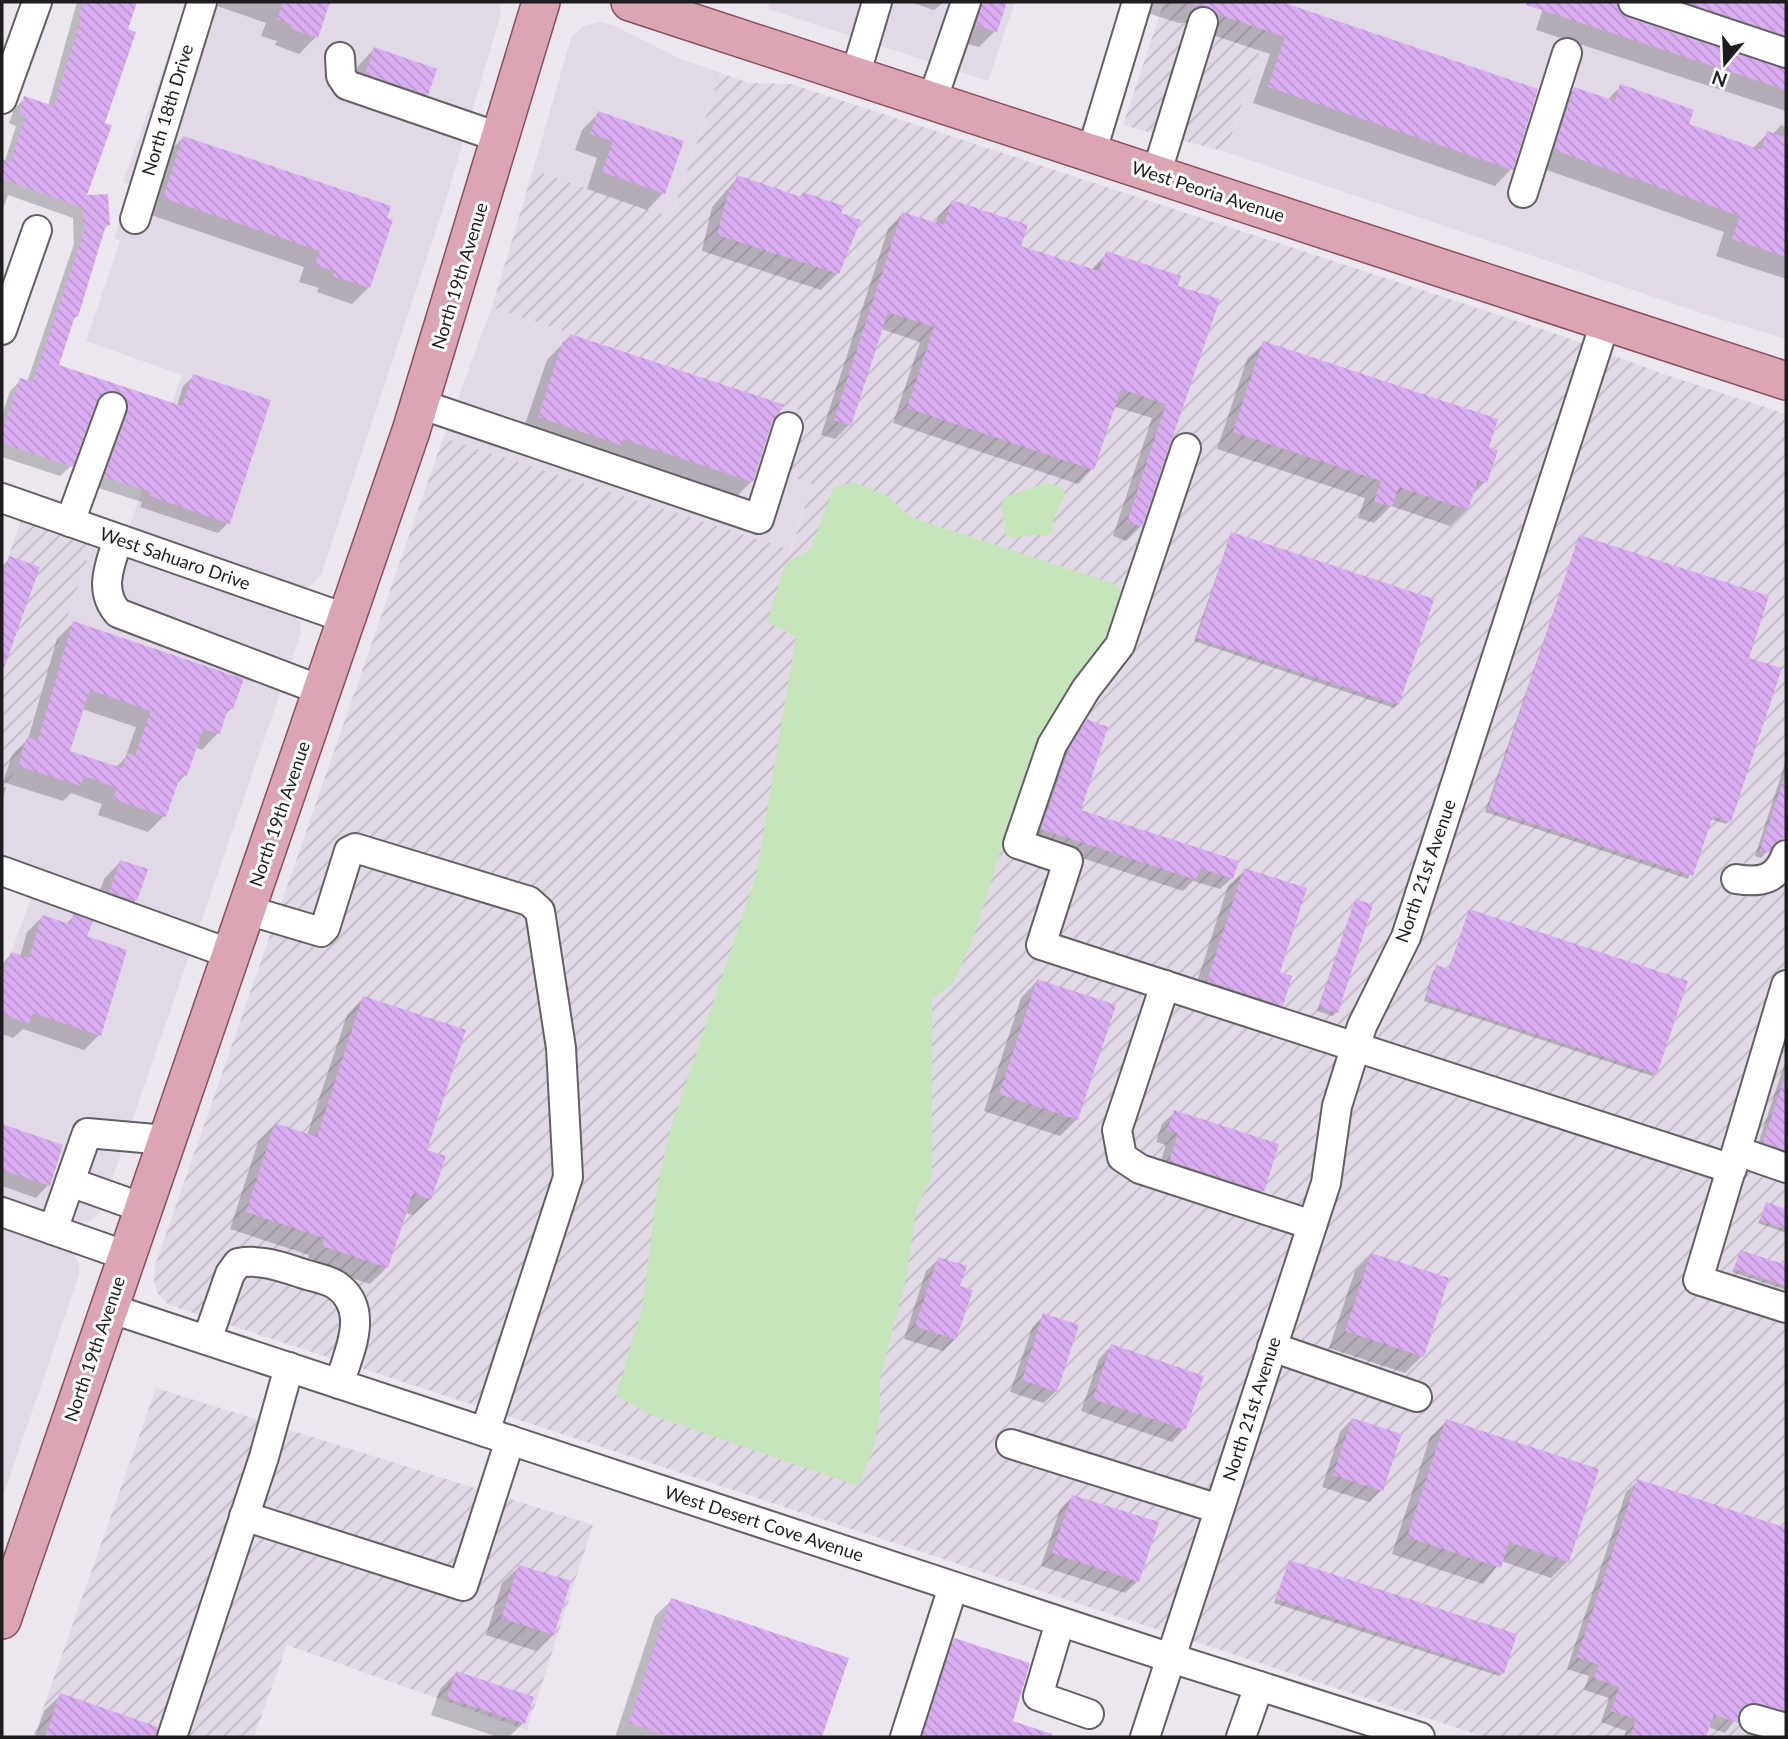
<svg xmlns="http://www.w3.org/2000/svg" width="1788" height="1739" font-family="Lato,sans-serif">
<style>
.built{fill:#e2d9e7}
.industrial{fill:url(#industrial-furrows)}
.pitch{fill:#c6e5bb}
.shadow{fill:#0003;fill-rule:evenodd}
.building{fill:url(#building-back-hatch);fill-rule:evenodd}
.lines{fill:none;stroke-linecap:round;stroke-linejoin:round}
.minor-casing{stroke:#635f65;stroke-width:32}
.major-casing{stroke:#894e5f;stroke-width:40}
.minor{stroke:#fff;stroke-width:28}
.major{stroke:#dba5b4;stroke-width:37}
.labels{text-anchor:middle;stroke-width:6;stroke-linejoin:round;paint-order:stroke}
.street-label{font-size:18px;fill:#1e1c1f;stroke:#fff}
</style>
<defs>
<pattern id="industrial-furrows" width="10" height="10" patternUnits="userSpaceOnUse" patternTransform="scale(1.75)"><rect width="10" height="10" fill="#e2d9e7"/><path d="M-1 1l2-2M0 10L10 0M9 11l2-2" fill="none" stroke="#c1bac6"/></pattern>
<pattern id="building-back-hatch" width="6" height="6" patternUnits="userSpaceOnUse" patternTransform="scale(1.75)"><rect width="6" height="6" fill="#daadf2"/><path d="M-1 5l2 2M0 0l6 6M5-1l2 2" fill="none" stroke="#bb94cf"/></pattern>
</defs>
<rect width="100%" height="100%" fill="#ece7ef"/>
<!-- built -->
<g class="built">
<polygon points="187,2 499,2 501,14 441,216 321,575 312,585 302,588 129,528 182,375 86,341 120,241 114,238 131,185 123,182"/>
<polygon points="770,2 1015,2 988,81 768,9"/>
<polygon points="1276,2 1515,2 1551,13 1555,2 1786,2 1786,339 1707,315 1226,152"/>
<polygon points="600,22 613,25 681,59 721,73 671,217 533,170 571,38 583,26"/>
<polygon points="492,307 807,413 786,475 812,484 790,550 443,438"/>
<polygon points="93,543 293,612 300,621 301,633 101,1211 91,1221 80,1223 2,1197 2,979 41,869 2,856 2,806"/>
<polygon points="2,1229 74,1254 79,1264 79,1275 2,1499"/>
</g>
<!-- industrial -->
<g class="industrial">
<polygon points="1164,2 1276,2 1226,152 1123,125"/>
<polygon points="721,73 749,83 791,84 1557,334 1663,374 1786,414 1786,1737 1485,1737 169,1305 157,1293 154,1280 155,1266 443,438 791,550 812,484 786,475 807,413 492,307 533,170 671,217"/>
<polygon points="21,520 93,543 2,806 2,575"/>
<polygon points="156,1388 593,1525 527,1730 287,1645 254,1737 33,1737"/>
</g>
<!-- pitch -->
<g class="pitch">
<polygon points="854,482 887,496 910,517 1112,583 1120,589 1122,600 1116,619 1104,646 1050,719 1026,769 973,939 954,982 932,1000 932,1176 916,1210 907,1274 880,1379 880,1416 873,1449 858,1486 651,1415 616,1396 643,1305 657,1190 669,1134 756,876 796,637 767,621 786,563 811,549 834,487"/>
<path d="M1045 483 1062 487 1065 494 1054 519 1052 532 1046 536C1028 532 1018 541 1006 536L1001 505 1005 497Z"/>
</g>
<!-- shadow -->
<g class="shadow">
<polygon points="77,2 135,2 84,197 109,224 103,230 77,316 72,321 56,366 177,406 183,386 194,376 228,523 218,533 140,507 142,502 95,487 106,401 94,403 71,466 60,476 2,457 2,415 10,391 21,380 27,382 74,244 73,218 8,195 2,212 2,160 5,161 16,126 9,123 14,109 25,98 48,106"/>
<polygon points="219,2 328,2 316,37 299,54 275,45 277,41 261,36 266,23 217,6"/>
<polygon points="910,2 1005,2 995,31 979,47 960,42 955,3 944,2 934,10"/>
<polygon points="1151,2 1276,2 1536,90 1511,169 1495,186 1253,103 1270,54 1200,31 1191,22 1179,23 1147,13"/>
<path d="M1545 2H1786V111L1536 30ZM1615 2 1786 66V71L1627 19 1615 7Z"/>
<polygon points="374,49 426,94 410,111 349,90 358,66"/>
<polygon points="1621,86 1687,125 1753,148 1768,133 1772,135 1781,125 1786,127 1786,279 1716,256 1724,232 1538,167 1558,105 1574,89 1607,100"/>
<polygon points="599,113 663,193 647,210 587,189 597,158 575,150 582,130"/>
<polygon points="183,138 391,221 368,288 352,304 317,292 319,288 299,282 304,267 148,214 167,154"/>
<polygon points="738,177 800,198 803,194 839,214 838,273 821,290 702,251 712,207"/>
<polygon points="952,202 1019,247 1091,270 1107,253 1175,287 1217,300 1141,526 1126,541 1113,536 1152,418 1113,406 1092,469 1078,484 893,423 920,342 881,329 849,425 835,439 821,435 888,229 902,214 935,225 938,217"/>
<polygon points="570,336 771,421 752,481 735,498 522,433 547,360"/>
<polygon points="1264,343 1487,448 1485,482 1471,496 1467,509 1450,526 1391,506 1374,523 1358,518 1365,498 1217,449 1247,359"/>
<polygon points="1231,534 1398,704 1394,708 1194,641"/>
<polygon points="1579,537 1747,659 1729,821 1726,824 1710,819 1688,879 1485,812"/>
<polygon points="10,558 38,569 2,670 2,566"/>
<path d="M73 623 232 708 224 716 218 733 202 750 195 747 185 775 175 786 164 816 148 832 98 815 102 804 71 793 63 801 3 782 12 755 28 739 57 639ZM82 709 136 727 125 758 115 768 68 752Z"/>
<polygon points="1087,721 1079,811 1232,878 1220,889 1193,881 1183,891 1030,841 1059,761 1076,733"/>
<polygon points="1786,760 1786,831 1784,838 1768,847 1779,843 1771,847 1761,858 1755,856"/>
<polygon points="2,786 6,788 2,801"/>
<polygon points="120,862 136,900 119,917 94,908 104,879"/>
<polygon points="1245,870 1281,1005 1265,1021 1192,997 1228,886"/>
<polygon points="1355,901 1336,1012 1333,1016 1317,1011"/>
<polygon points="1470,911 1656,1073 1652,1076 1424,1001 1433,971 1437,967 1448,971"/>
<polygon points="74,916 85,937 99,1035 84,1050 23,1029 13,1038 2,1034 2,964 11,954 20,957 27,932 42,917 65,925"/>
<polygon points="1037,981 1077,1119 1060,1136 984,1111 1021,998"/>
<polygon points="363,998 425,1152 430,1199 413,1215 405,1213 387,1267 370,1284 306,1263 309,1255 230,1229 258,1142 275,1125 307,1135 347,1015"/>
<polygon points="1786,1059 1786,1162 1756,1150"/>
<polygon points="1175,1112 1262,1191 1250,1203 1157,1173 1166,1145 1156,1142 1162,1124"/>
<polygon points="2,1126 61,1146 48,1185 36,1198 2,1186"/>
<polygon points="1767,1204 1786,1211 1786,1233 1758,1223"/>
<polygon points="1741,1252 1786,1267 1786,1290 1732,1272"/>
<polygon points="1371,1255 1422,1356 1405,1373 1329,1348 1355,1271"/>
<polygon points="939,1259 958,1287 955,1339 943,1351 904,1339 926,1271"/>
<polygon points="1044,1315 1056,1391 1044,1403 1010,1392 1032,1328"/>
<polygon points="1111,1346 1184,1429 1172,1442 1081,1411 1099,1359"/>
<polygon points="1352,1419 1381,1490 1369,1502 1322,1487 1340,1432"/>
<polygon points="1447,1421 1568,1561 1551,1578 1501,1561 1483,1584 1392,1554 1430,1437"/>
<polygon points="1638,1481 1786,1530 1786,1731 1745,1714 1738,1716 1725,1733 1708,1727 1705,1737 1624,1737 1626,1731 1601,1722 1609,1698 1584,1690 1589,1676 1567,1669 1626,1492"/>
<polygon points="1072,1497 1138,1581 1125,1593 1041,1566 1060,1509"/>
<polygon points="1289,1562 1503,1673 1499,1676 1274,1603"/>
<polygon points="519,1567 553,1634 536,1651 486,1635 502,1583"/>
<polygon points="672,1600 847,1659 820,1737 615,1737 655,1616"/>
<polygon points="955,1640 1011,1722 1056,1737 912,1737 938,1657"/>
<polygon points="456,1673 532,1698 523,1723 509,1737 498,1737 431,1715 440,1689"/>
<polygon points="61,1695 153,1727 149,1737 35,1737 44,1711"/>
</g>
<!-- building -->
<g class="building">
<polygon points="83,2 137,2 128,29 136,32 105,123 112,125 87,195 108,194 110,225 106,225 78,317 75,316 59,365 182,406 193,374 271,400 230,524 150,496 151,492 104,477 128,412 125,397 117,391 102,394 97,401 73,467 2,443 2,432 20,378 33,382 84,232 83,208 2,179 2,159 10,162 26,115 19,113 24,96 54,106 81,19 78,18"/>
<polygon points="283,2 330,2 318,38 291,29 292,25 277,19"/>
<polygon points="982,2 1007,2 997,32 976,25"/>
<polygon points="1190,2 1282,2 1538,89 1513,170 1268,87 1285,37 1217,14 1208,6 1189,5"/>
<polygon points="1527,2 1617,2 1620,12 1628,18 1786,69 1786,90 1526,5"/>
<polygon points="1685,2 1786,2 1786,36"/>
<polygon points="374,47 437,69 428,95 365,74"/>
<polygon points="1620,84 1694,110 1689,124 1761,150 1767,131 1786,138 1786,257 1732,239 1740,216 1554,150 1574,87 1615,101"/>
<polygon points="598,111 684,141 665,194 602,172 613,141 590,134"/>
<polygon points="183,136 391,206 387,218 393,220 370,288 333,276 334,271 315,265 320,251 163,198"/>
<polygon points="737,175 801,197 803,192 844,206 841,213 861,220 839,274 717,235 729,189 732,190"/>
<polygon points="952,200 1028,225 1021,246 1099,271 1106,251 1181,276 1178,286 1220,299 1142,527 1127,522 1166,404 1121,389 1094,470 907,408 934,327 888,312 851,426 834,420 902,212 944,225"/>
<polygon points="570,334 785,405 772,422 753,482 623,439 621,445 538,417 563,341 567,343"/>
<polygon points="1263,341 1498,419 1489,447 1498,450 1487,483 1478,480 1468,510 1399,487 1392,507 1374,501 1381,481 1233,432"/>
<polygon points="1231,532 1434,599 1399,705 1197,638"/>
<polygon points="1579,535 1769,596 1749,658 1782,668 1731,822 1713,816 1693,876 1488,809"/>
<polygon points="9,556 40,567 4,668 2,668 2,577"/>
<path d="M73 621 244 679 233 709 228 708 220 734 203 729 187 776 181 774 166 817 113 799 117 788 84 776 81 786 18 766 27 737 38 740ZM90 690 151 711 135 756 127 753 122 768 70 751Z"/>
<polygon points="1087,719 1108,727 1081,810 1239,861 1233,879 1200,868 1196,880 1041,829 1070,747"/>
<polygon points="1783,781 1786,782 1786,836 1776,842 1769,853 1760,850"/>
<polygon points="120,860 148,869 137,901 109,892"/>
<polygon points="1244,868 1307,888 1280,972 1292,976 1283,1006 1207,981"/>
<polygon points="1355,899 1373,905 1338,1013 1319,1007"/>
<polygon points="1469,909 1688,981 1657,1074 1426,998 1436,965 1449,969"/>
<polygon points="73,914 93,921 87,936 127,950 101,1036 33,1013 29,1024 2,1014 2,979 11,952 29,958 42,915 70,924"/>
<polygon points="1037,979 1116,1005 1078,1120 999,1094"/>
<polygon points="363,996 466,1030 427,1150 446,1156 431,1200 413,1193 388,1268 322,1246 324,1238 246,1212 275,1123 317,1137"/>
<polygon points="1783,1082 1786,1082 1786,1150 1763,1142"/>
<polygon points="1174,1110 1279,1144 1264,1192 1169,1161 1178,1133 1167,1130"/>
<polygon points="2,1124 63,1145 50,1186 2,1170"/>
<polygon points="1766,1202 1786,1209 1786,1229 1760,1220"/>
<polygon points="1740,1250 1786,1265 1786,1286 1734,1269"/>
<polygon points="1371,1253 1449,1278 1424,1357 1345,1331"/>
<polygon points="938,1257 967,1266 960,1286 973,1290 956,1340 915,1326"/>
<polygon points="1043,1313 1079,1325 1057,1392 1022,1380"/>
<polygon points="1111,1344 1204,1376 1186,1430 1093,1399"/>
<polygon points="1352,1418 1402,1434 1383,1491 1333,1475"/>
<polygon points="1446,1419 1599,1469 1569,1562 1509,1542 1501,1568 1407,1537"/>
<polygon points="1637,1479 1786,1528 1786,1711 1751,1703 1742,1708 1738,1723 1714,1715 1706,1737 1630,1737 1636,1719 1611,1711 1619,1687 1594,1678 1599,1665 1577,1657"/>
<polygon points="1072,1495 1159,1522 1139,1582 1052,1553"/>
<polygon points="1289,1560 1517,1634 1504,1674 1276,1599"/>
<polygon points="519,1565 571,1581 554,1635 501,1618"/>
<polygon points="671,1598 849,1658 822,1737 671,1737 629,1723"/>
<polygon points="954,1638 1030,1663 1013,1721 1052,1734 1051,1737 922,1737"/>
<polygon points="456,1671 534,1697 525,1724 447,1698"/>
<polygon points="60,1693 158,1727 156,1737 45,1737"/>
</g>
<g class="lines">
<!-- minor casing -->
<g class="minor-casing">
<g id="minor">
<polyline points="1633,2 1786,53"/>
<polyline points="340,57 341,76 347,85 501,138"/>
<polyline points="855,76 877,2"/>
<polyline points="2,99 37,2"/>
<polyline points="932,101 966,2"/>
<polyline points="1091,154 1137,2"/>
<polyline points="1156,175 1203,22"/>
<polyline points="1523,193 1567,53"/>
<polyline points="135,219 202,2"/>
<polyline points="2,330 37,230"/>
<polyline points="420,404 759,519 788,427"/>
<polyline points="1186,448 1120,645 1086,689 1052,745 1018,844 1068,861 1041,945 1732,1169"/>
<polyline points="2,498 348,619"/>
<polyline points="70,522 112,407"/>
<path d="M118 539C110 565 98 590 118 613L323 691"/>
<polyline points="2,871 231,954"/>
<path d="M1736 879C1761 883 1777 880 1786 855"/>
<polyline points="247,910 321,932 325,928 349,851 355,848 529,901 540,911 561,1048 568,1177 485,1432"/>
<polyline points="1165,985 1117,1130 1122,1157 1140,1169 1312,1225"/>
<polyline points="1786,985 1698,1280 1786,1308"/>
<polyline points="1737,1151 1786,1168"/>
<polyline points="70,1182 143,1208"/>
<polyline points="2,1212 127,1256"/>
<polyline points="53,1230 87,1133 166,1140"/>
<polyline points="109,1308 1171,1658 1420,1737"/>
<path d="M207 1340 230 1274 238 1263C260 1259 280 1266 301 1273 312 1277 327 1279 336 1285 371 1309 349 1352 339 1384"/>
<polyline points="1272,1347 1417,1397"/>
<polyline points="1011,1444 1219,1509"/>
<polyline points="244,1516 463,1586 510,1440"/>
<polyline points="1060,1622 1038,1696 1089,1714"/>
<polyline points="1754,1719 1786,1728"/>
<polyline points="172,1737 264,1457 289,1367"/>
<polyline points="905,1737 953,1587"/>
<polyline points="1145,1737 1326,1183 1337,1106 1362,1026 1406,937 1605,323"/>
<polyline points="1241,1737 1259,1686"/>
</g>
</g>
<!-- major casing -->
<g class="major-casing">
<g id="major">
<polyline points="630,2 1786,381"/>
<polyline points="2,1620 411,431 541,2"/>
</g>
</g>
<!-- minor -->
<use href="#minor" class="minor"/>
<!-- major -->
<use href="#major" class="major"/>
</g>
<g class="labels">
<!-- street labels -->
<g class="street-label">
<text transform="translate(168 110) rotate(-73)" y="6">North 18th Drive</text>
<text transform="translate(1208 192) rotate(18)" y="6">West Peoria Avenue</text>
<text transform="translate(460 276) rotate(-73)" y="6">North 19th Avenue</text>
<text transform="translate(175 559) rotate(19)" y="6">West Sahuaro Drive</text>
<text transform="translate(280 814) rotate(-71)" y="6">North 19th Avenue</text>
<text transform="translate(1426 871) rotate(-71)" y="6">North 21st Avenue</text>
<text transform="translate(95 1349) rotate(-71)" y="6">North 19th Avenue</text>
<text transform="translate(1252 1409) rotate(-72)" y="6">North 21st Avenue</text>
<text transform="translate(764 1524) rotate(18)" y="6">West Desert Cove Avenue</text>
</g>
</g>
<!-- border -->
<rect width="1788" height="1739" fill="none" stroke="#1e1c1f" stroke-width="7"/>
<!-- north arrow -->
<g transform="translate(1725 63) rotate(199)" stroke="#ffffff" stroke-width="5" paint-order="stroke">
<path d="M0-5L12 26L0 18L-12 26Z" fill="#1e1c1f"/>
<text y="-10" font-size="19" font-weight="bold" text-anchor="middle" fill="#1e1c1f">N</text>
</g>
</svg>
